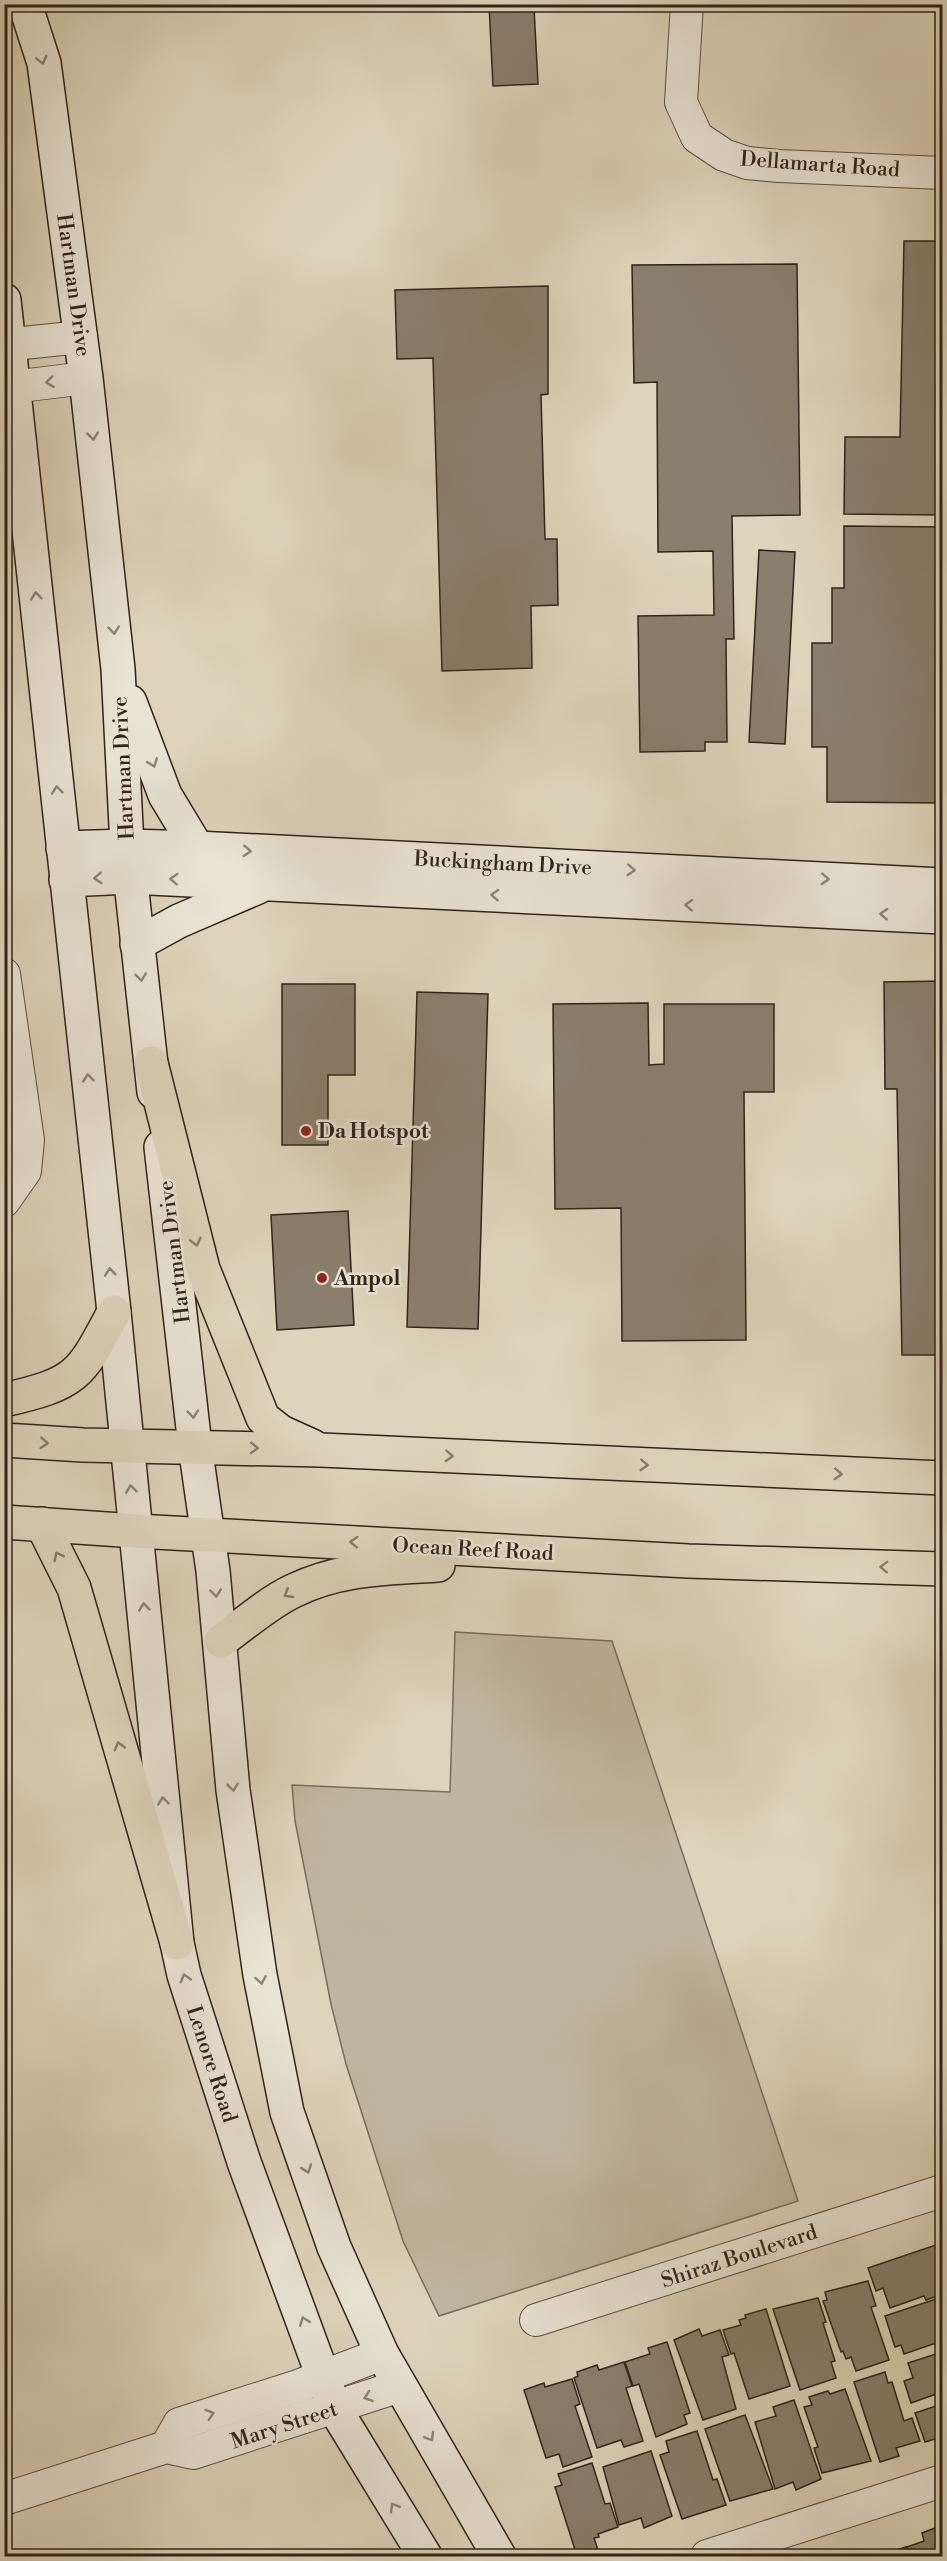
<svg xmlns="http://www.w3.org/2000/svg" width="947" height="2561" font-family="'Libre Bodoni',serif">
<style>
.green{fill:#c0b69f;stroke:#786c5c;stroke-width:1.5}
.building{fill:#8a7f6d;stroke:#302319;stroke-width:1.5}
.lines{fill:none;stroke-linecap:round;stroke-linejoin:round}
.street-casing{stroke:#5b4f42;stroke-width:34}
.secondary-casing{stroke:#302319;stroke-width:36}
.primary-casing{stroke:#302319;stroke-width:36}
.street{stroke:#e9e3d3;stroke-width:32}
.secondary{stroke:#e9e3d3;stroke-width:33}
.primary{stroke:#ddd4bb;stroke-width:33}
.oneway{stroke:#8c8376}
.oneway2{stroke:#867c6a}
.poi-dot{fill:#8f2418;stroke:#e9e3d3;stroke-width:2}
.labels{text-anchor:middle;stroke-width:5;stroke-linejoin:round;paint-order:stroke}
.street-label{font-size:21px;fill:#302319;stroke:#e9e3d3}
.poi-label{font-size:21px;font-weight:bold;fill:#302319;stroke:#e9e3d3;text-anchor:start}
</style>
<rect width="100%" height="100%" fill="#ddd4bb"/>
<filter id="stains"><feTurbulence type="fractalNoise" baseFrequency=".00333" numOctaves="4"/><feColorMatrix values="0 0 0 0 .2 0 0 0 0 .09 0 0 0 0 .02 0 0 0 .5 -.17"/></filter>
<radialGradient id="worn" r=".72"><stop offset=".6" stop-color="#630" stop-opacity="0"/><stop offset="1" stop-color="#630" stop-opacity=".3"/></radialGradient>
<!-- green -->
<polygon class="green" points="455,1632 612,1641 798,2201 439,2316 403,2241 346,2064 331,2004 295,1821 292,1785 450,1792"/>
<!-- building -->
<g class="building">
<polygon points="489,4 560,4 534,8 538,84 493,86"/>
<polygon points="904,241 942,241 942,515 844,514 845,437 900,437"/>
<polygon points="797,264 800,515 732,516 734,639 726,639 727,742 705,742 705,751 640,752 638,616 714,615 713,551 658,552 657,382 634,383 632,265"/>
<polygon points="548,286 548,394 541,395 545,539 557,539 558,605 531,606 532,668 442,671 433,358 397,359 395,290"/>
<polygon points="844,526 942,527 942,803 827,802 827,747 812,747 812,643 832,643 832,588 844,588"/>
<polygon points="759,550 795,552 785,744 749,742"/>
<polygon points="942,981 942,1355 902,1355 897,1089 885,1089 884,982"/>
<polygon points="282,984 355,984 355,1075 328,1075 328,1145 282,1145"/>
<polygon points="417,992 488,994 478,1329 407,1327"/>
<polygon points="648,1003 649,1065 664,1064 664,1004 774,1004 774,1092 744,1092 746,1340 622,1341 621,1208 555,1209 553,1004"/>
<polygon points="348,1211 354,1325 277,1330 271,1215"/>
<polygon points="939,2244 942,2254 942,2294 926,2300 924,2296 890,2308 883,2288 876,2291 868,2268"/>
<polygon points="868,2281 876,2306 871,2307 889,2360 856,2371 851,2357 846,2359 843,2351 841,2352 823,2301 827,2300 825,2292"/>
<polygon points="942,2297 942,2341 904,2354 901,2345 895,2347 885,2316"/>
<polygon points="818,2298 826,2322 823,2323 835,2361 831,2362 836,2378 800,2390 773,2309"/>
<polygon points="766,2309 790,2386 749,2399 734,2353 731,2354 723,2330 741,2325 739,2320 746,2318 745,2315"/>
<polygon points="699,2329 702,2336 720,2330 729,2355 722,2357 736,2409 703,2420 674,2340"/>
<polygon points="667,2342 690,2413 684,2415 687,2424 656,2437 639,2384 633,2386 625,2362 650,2354 648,2348"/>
<polygon points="942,2352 942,2392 911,2403 904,2381 913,2378 908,2363"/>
<polygon points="624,2362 632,2386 626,2388 643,2441 624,2447 621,2440 597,2448 574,2378 578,2376 577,2372 597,2365 599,2370"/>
<polygon points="885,2372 888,2383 892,2382 904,2421 912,2418 920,2441 896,2448 899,2456 880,2462 854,2382"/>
<polygon points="572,2379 580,2404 575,2406 592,2457 563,2467 559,2454 546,2458 524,2390 544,2383 545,2387"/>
<polygon points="845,2389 871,2461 822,2473 814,2448 818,2447 804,2407 812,2405 809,2397 828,2391 830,2394"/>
<polygon points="794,2400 821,2479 796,2490 793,2482 775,2489 755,2422 776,2416 773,2407"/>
<polygon points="942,2404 942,2449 939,2450 935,2439 925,2442 915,2413"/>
<polygon points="745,2415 773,2489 730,2501 705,2429"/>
<polygon points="697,2431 713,2480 717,2479 726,2505 682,2519 660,2455 669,2452 666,2441"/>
<polygon points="651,2451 672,2516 644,2528 641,2518 619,2525 603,2467"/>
<polygon points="592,2463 605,2504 610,2503 618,2527 598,2534 599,2537 594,2538 600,2556 577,2556 555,2487 562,2485 558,2474"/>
<polygon points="935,2528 936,2531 942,2529 942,2556 910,2556 907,2547 924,2541 922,2533"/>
<polygon points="906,2547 909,2556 869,2556 880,2553 881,2555"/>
</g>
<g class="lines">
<!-- street casing -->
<g class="street-casing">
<g id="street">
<polyline points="687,4 681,102 697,137 724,155 747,163 779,166 942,173"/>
<polyline points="4,345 81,337"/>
<polyline points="4,388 86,378"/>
<polyline points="4,974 28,1140 25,1171 4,1201"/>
<polyline points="536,2320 942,2191"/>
<polyline points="166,2447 179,2424 298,2386 382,2354"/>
<polyline points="4,2499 166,2447 193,2453 400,2386"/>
<polyline points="707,2556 942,2481"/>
</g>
</g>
<!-- secondary casing -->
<g class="secondary-casing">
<g id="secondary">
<polyline points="25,4 44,63 86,378 118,669 127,846 154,1092"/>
<polyline points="4,300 114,1312 177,1943 184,1975 244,2162 335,2409 425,2556"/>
<polyline points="130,702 165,795 197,848"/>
<polyline points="63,848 127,846 197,848 942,885"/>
<polyline points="66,880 130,877 942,917"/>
<polyline points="137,944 179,921 258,887"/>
<polyline points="161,1147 195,1446 213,1571 233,1790 260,1975 287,2112 334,2247 382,2354 499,2556"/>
</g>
</g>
<!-- primary casing -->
<g class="primary-casing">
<g id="primary">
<polyline points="151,1063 203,1269 263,1418 281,1432 312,1446"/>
<path d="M4 1400C78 1383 80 1376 114 1312"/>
<polyline points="4,1440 83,1445 321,1450 942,1478"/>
<polyline points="4,1522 136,1531 688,1561 942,1569"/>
<polyline points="42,1524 74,1588 177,1943"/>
<path d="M221 1641C244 1624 268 1603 293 1591 339 1568 388 1568 438 1565"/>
</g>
</g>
<!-- street -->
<use href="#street" class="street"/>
<!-- secondary -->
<use href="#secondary" class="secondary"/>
<!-- primary -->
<use href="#primary" class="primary"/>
</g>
<!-- one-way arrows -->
<defs><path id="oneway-chevron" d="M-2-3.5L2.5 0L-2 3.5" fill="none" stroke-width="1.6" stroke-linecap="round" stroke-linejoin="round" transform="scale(1.5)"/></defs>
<g class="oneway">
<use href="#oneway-chevron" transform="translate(42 60) rotate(76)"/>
<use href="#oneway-chevron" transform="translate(50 382) rotate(173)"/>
<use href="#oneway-chevron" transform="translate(93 436) rotate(84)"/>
<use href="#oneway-chevron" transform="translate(36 596) rotate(-96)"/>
<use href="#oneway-chevron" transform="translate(114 630) rotate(84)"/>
<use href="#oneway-chevron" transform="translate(153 763) rotate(69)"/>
<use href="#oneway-chevron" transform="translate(57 790) rotate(-96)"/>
<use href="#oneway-chevron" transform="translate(247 851) rotate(3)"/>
<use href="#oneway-chevron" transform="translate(631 870) rotate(3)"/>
<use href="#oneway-chevron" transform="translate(98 878) rotate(177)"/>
<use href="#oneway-chevron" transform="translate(174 879) rotate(-177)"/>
<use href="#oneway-chevron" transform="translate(825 879) rotate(3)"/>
<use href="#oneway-chevron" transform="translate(495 895) rotate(-177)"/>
<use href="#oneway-chevron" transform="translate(689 905) rotate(-177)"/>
<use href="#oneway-chevron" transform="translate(884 914) rotate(-177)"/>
<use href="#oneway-chevron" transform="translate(141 977) rotate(83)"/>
<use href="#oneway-chevron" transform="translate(88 1078) rotate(-96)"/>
<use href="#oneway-chevron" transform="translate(110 1272) rotate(-96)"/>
<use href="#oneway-chevron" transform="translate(193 1414) rotate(85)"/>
<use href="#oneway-chevron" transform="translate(131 1489) rotate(-97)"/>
<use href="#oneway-chevron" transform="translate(216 1593) rotate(84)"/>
<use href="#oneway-chevron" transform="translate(144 1607) rotate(-96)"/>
<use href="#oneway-chevron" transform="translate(233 1787) rotate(84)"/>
<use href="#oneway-chevron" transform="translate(163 1801) rotate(-96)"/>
<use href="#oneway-chevron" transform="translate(185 1978) rotate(-106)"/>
<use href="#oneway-chevron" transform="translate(261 1980) rotate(80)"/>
<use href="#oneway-chevron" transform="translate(307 2169) rotate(71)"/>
<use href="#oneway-chevron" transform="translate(304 2321) rotate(-111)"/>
<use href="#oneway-chevron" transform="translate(368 2397) rotate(161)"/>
<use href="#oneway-chevron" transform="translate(210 2414) rotate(-18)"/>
<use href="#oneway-chevron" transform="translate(430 2437) rotate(60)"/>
<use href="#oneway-chevron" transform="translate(394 2507) rotate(-121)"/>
</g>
<g class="oneway2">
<use href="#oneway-chevron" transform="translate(196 1242) rotate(76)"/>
<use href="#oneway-chevron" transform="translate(44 1443) rotate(4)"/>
<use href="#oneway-chevron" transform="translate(254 1448) rotate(2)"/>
<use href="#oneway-chevron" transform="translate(449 1456) rotate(3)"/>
<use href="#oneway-chevron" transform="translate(644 1465) rotate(3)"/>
<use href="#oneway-chevron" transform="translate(838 1474) rotate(3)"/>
<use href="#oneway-chevron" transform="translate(354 1542) rotate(-177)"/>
<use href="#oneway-chevron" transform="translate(58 1556) rotate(-117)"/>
<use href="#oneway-chevron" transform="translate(884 1567) rotate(-178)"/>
<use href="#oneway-chevron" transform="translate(288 1594) rotate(149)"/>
<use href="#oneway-chevron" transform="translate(119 1746) rotate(-106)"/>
</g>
<!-- markers -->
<g class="poi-dot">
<circle cx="306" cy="1131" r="6"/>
<circle cx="322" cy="1278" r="6"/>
</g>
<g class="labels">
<!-- street labels -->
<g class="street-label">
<text transform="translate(820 164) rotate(4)" y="7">Dellamarta Road</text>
<text transform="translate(74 285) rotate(82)" y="7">Hartman Drive</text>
<text transform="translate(123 768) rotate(-93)" y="7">Hartman Drive</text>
<text transform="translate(503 863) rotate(3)" y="7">Buckingham Drive</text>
<text transform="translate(174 1252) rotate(-97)" y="7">Hartman Drive</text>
<text transform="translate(473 1549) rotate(3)" y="7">Ocean Reef Road</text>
<text transform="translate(212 2064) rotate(72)" y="7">Lenore Road</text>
<text transform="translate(739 2256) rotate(-18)" y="7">Shiraz Boulevard</text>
<text transform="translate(284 2425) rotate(-18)" y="7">Mary Street</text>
</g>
<!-- poi labels -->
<g class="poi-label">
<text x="318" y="1138">Da Hotspot</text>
<text x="334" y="1285">Ampol</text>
</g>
</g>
<!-- margin -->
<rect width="947" height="2561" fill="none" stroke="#ddd4bb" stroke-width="24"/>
<rect x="6" y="6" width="935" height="2549" fill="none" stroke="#302319" stroke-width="3"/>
<rect x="12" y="12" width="923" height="2537" fill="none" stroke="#302319" stroke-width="1.5"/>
<rect width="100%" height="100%" filter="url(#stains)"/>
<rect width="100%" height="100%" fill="url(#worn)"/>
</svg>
